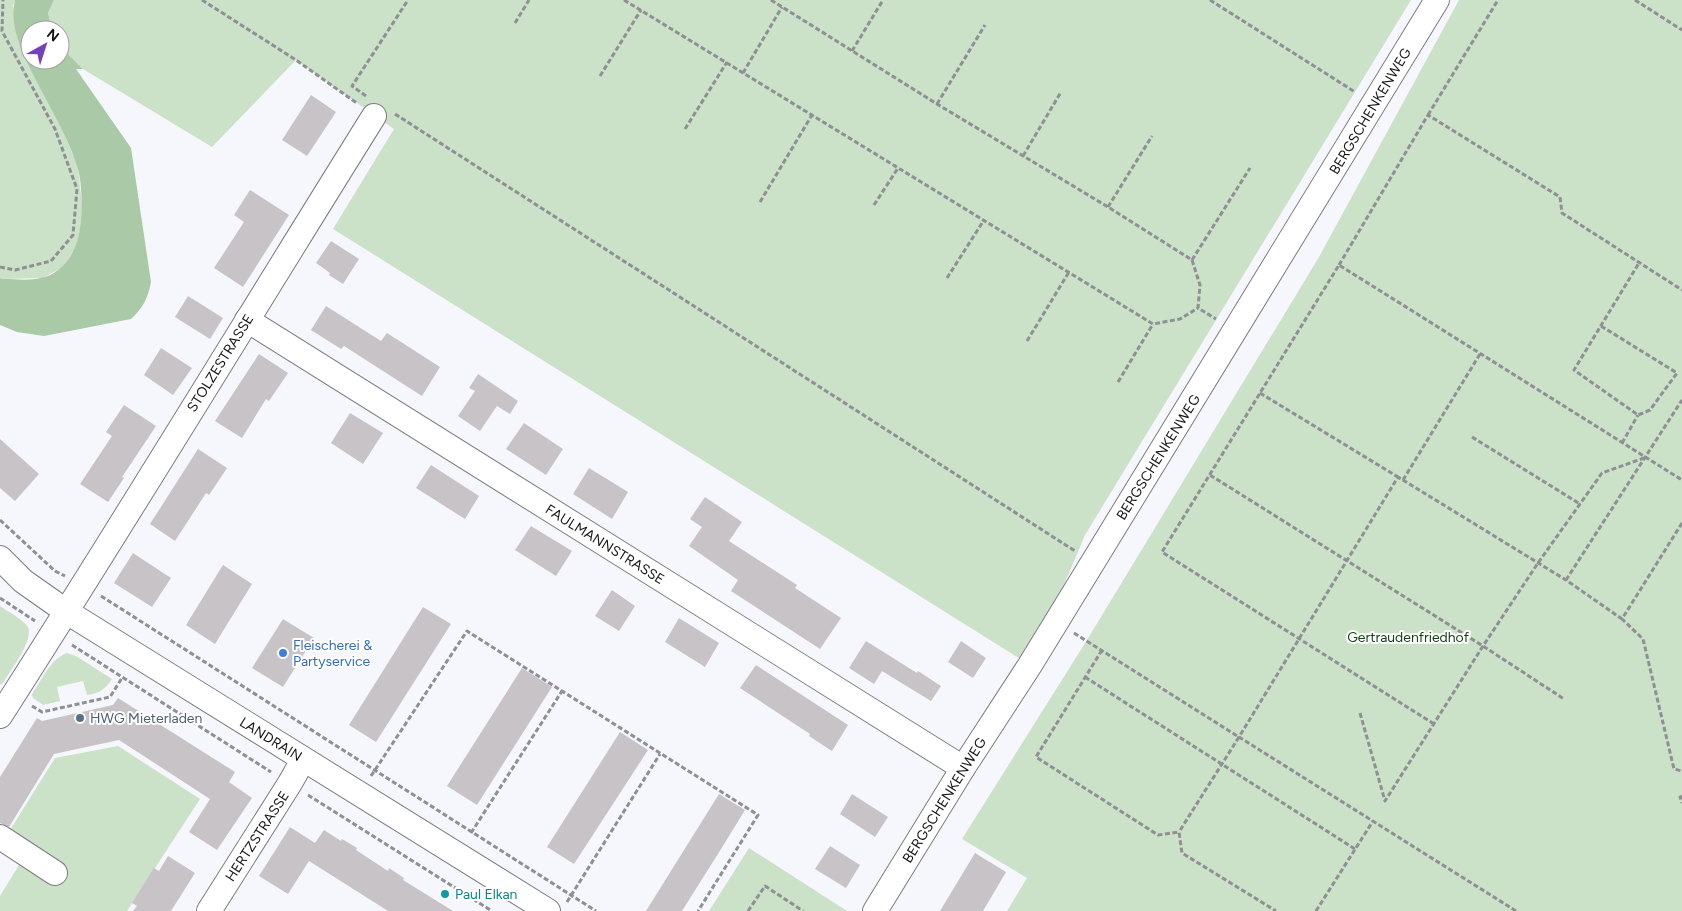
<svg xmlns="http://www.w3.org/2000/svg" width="1682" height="911" font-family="Figtree,sans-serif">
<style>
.green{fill:#cbe1c8}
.forest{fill:#aacaa7}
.building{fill:#c8c3c7}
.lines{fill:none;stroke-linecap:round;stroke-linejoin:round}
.minor-casing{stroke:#7c7d82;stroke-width:26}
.path{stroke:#8f9094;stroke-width:3;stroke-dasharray:5 2.5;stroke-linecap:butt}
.minor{stroke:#fff;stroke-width:24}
.shop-dot{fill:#3f7fe0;stroke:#fff;stroke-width:2}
.service-dot{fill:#5c6f8a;stroke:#fff;stroke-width:2}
.culture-dot{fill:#0f9aa8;stroke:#fff;stroke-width:2}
.labels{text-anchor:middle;stroke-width:4;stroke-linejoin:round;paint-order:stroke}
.street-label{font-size:14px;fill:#151517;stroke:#fff}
.park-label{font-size:14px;fill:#164214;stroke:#fff}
.shop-label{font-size:14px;fill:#366cbe;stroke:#fff;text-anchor:start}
.service-label{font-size:14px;fill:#4e5e75;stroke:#fff;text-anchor:start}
.culture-label{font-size:14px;fill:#0d838f;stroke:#fff;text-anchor:start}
</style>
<rect width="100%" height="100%" fill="#f6f7fd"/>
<!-- green -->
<g class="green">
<polygon points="0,0 15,0 13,6 34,76 60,124 78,167 82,205 80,231 76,246 67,261 61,268 43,278 3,279 0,278"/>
<polygon points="54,0 1411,0 1085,535 1030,665 333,229 394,129 296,60 212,147 83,69 60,46 60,30 52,30 48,13"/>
<polygon points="1459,0 1682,0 1682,911 1007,911 1027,878 962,839 1087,640 1319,257"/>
<path d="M0 606C7 611 24 620 28 627 34 640 10 671 3 683L0 685Z"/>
<path d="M67 653 76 656 112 679C105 690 99 693 87 695L83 681 57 687 60 701 43 705 33 698 32 694C42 680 50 659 67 653Z"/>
<polygon points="118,746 200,799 127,911 0,911 0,896 32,844 10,830 55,758"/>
<polygon points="749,848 847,911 709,911"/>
</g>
<!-- forest -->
<path class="forest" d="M15 0H54L48 13 52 30H30V60H60V46L83 69H76L131 148 151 282C148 298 143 308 131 319L44 336 17 332 0 325V278L3 279C15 279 30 281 41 278 60 275 74 255 78 238 83 219 83 184 77 166 65 129 43 97 27 62 18 41 10 23 15 0Z"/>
<!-- building -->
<g class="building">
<polygon points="311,95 336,112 307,156 282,140"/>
<polygon points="250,190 289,215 243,287 214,268 244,222 234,215"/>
<polygon points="331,241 359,259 343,284 329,275 330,273 316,263"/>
<polygon points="188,296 223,318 210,339 175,317"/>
<polygon points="326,306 381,341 387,333 440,367 422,396 344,346 341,349 311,330"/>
<polygon points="161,348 192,368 173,395 144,375"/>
<polygon points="259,354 288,373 269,401 266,399 242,438 215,421"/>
<polygon points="478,374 518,401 510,414 497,406 480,431 458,416 475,391 469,388"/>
<polygon points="124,405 156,426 122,477 124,478 108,502 80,484 112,436 106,432"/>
<polygon points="350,413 383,433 363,464 331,443"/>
<polygon points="524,423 563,449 546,475 506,449"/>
<polygon points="0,439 39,474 15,501 0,488"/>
<polygon points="198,449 227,468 209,495 206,493 175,541 150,524"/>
<polygon points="431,465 479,496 465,519 416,488"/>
<polygon points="589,468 628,492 612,519 573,494"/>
<polygon points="705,497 742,522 729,541 797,585 795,588 841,618 820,649 731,591 738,580 689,546 702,527 690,519"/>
<polygon points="531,526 572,551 556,576 515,550"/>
<polygon points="133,553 171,578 152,607 114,583"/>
<polygon points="223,565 252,584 215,644 186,625"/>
<polygon points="612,590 635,606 619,631 595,616"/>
<polygon points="423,607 451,624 376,742 349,725"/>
<polygon points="679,618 719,643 705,667 665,642"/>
<polygon points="283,619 314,638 283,687 252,668"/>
<polygon points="866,641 917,673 918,671 941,686 931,701 882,671 874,684 849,668"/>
<polygon points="961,641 986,658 973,678 948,662"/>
<polygon points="756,665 848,725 832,751 809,736 810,734 740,688"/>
<polygon points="522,668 552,687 477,805 447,786"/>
<polygon points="118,698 235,772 229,782 252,798 217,850 189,832 210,799 119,740 54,754 9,827 0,823 0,777 37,718 42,721 113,705"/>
<polygon points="620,732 648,750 574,864 547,847"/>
<polygon points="719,794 745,810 721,849 682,911 646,911"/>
<polygon points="852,794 888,817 875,837 840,814"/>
<polygon points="290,827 315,843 324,830 341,841 342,839 357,848 356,850 388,871 389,868 404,878 403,880 453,911 388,911 309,861 288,894 259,876"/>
<polygon points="830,846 860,865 846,888 815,869"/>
<polygon points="975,853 1006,872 983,911 940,911"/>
<polygon points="168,856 195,873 171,911 133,911 137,906 132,903 154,868 159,871"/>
</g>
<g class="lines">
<!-- minor casing -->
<g class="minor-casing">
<g id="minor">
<polyline points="247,320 963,768"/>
<polyline points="0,558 23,581 67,612 548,911"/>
<path d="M0 716C127 518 249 316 374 116"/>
<polyline points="0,837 55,873"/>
<polyline points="209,911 290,783 303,760"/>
<polyline points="875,911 963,768 1030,665 1437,0"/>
</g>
</g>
<!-- path -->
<g class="path">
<polyline points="202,0 296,60 358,104"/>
<polyline points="624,0 1153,324 1180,319 1198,308"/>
<polyline points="771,0 937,104 1108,207 1192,260 1200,285 1198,308 1216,319"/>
<polyline points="1210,0 1355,92"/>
<polyline points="1635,0 1682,30"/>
<polyline points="515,23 529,0"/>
<polyline points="852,51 883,0"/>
<polyline points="743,73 782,7"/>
<polyline points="600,76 641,10"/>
<polyline points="366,96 352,86 408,0"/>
<polyline points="937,104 985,25"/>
<polyline points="395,114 1075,551"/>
<polyline points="1428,115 1498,0"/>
<polyline points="685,129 727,62"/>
<polyline points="1023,156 1061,92"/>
<polyline points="760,202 812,115"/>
<polyline points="874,205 898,168"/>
<polyline points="1108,207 1152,136"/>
<polyline points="1192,260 1250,168"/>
<polyline points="1339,265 1428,115 1560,197 1562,213 1682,290"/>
<polyline points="0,267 15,270 51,261 73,235 77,189 55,129 2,31 3,0"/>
<polyline points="947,278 984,220"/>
<polyline points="1601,326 1677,373 1650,410 1638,415 1574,370 1639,263"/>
<polyline points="1027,341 1069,272"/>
<polyline points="1118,382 1153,324"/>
<polyline points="1260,393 1398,477"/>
<polyline points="1472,437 1580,504"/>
<polyline points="1622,443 1638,415"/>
<polyline points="1210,475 1483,646 1564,699"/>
<polyline points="1403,480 1480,354"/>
<polyline points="0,520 55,571 65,576"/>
<polyline points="1682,523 1622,619 1643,639 1674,769 1682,771"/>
<polyline points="1566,580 1682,400"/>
<polyline points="101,596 596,911"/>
<polyline points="0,598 35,621"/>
<polyline points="1074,633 1239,737 1179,832"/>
<polyline points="72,645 271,772"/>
<polyline points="1102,650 1036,757 1158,835 1179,832 1182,853 1276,911"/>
<polyline points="1085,677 1355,849"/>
<polyline points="32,706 42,712 110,697 122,678"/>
<polyline points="1360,713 1385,801 1483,646 1538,563 1602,473 1644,458"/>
<polyline points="1434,724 1162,552 1339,265 1682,480"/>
<polyline points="371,776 467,631 758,815 698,911"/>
<polyline points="308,795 492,911"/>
<polyline points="1682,796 1680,797 1682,803"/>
<polyline points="471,833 562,691"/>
<polyline points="567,902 660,754"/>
<polyline points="748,911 765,886 803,911"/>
<polyline points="1316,911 1373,821"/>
<polyline points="1516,911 1239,737 1398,477 1566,580 1622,619"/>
</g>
<!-- minor -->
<use href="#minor" class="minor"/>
</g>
<!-- markers -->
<circle class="shop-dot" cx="283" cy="653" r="5"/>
<circle class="service-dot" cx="80" cy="718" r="5"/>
<circle class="culture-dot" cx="445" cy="894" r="5"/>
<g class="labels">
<!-- street labels -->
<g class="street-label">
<text transform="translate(1370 111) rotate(-59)" y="5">BERGSCHENKENWEG</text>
<text transform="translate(220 363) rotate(-58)" y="5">STOLZESTRASSE</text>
<text transform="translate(1158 457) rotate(-58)" y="5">BERGSCHENKENWEG</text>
<text transform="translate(605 544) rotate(32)" y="5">FAULMANNSTRASSE</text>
<text transform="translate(271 739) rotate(32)" y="5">LANDRAIN</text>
<text transform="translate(944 800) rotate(-58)" y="5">BERGSCHENKENWEG</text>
<text transform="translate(257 836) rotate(-57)" y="5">HERTZSTRASSE</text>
</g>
<!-- park labels -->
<g class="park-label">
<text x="1408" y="642">Gertraudenfriedhof</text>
</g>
<!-- shop labels -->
<g class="shop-label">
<text x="293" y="650">Fleischerei &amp;<tspan x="293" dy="16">Partyservice</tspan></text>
</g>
<!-- service labels -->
<g class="service-label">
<text x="90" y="723">HWG Mieterladen</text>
</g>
<!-- culture labels -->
<g class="culture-label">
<text x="455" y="899">Paul Elkan</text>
</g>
</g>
<!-- north arrow -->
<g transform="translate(45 45) rotate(39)"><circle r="24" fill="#ffffff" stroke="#a1a1a2"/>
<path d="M0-4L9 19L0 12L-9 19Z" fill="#7441b8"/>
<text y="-8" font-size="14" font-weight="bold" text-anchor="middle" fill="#151517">N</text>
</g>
</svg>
